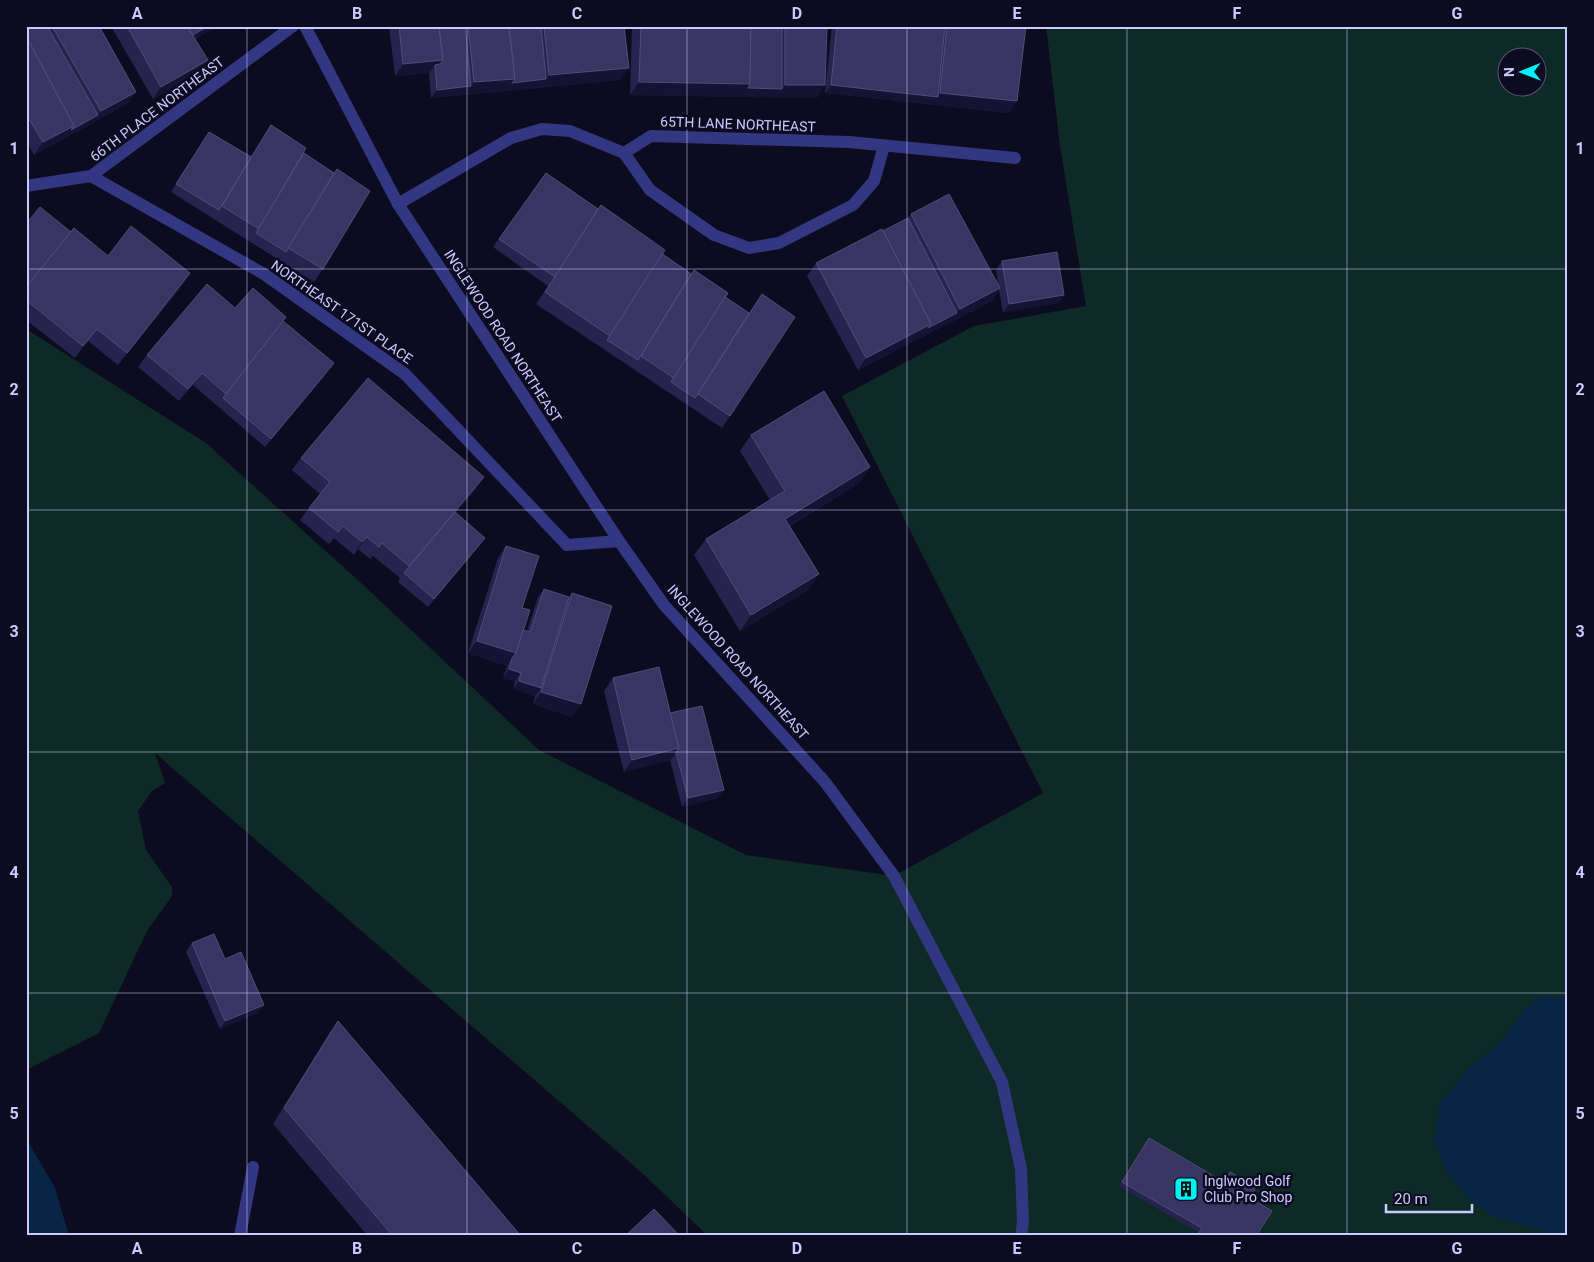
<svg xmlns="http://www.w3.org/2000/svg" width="1594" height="1262" font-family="Roboto,sans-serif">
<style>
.green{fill:#0e2a27;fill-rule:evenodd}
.water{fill:#092546}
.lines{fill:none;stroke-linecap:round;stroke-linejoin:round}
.minor{stroke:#333782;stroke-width:12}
.wall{fill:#27234f}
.shaded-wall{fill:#151234}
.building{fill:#393562;stroke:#504c7b}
.grid{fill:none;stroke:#cbcaff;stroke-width:1;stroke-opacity:0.55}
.labels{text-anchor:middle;stroke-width:5;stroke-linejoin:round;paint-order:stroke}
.street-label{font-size:14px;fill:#cbcaff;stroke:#0d0b20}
.poi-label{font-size:14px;fill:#cbcaff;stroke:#0d0b20;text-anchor:start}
.neatline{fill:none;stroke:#cbcaff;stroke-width:2}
.grid-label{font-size:16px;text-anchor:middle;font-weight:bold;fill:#cbcaff}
</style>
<rect width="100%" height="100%" fill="#0d0b20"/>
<!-- green -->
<path class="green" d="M1046 26H1568V1236H708L640 1171 155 753 165 783 152 791 138 811 146 850 172 887V896L147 931 99 1033 26 1070V329L206 443 361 583 539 750 746 855 894 876 1043 793 842 396 974 326 1086 306 1060 146ZM1506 58H1536V88H1506Z"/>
<!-- water -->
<g class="water">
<polygon points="1547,996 1568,999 1568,1236 1559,1236 1493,1216 1469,1199 1446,1171 1435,1140 1440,1103 1469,1068 1499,1043 1534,1000"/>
<polygon points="26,1138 55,1188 69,1236 26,1236"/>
</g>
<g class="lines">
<!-- minor -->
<g class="minor">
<polyline points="305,26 398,204 619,541 664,605 825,782 894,876 1002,1082 1021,1169 1023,1222 1021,1236"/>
<polyline points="624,153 650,190 714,235 749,248 779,243 853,205 874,181 884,146"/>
<polyline points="91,176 264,274 405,374 567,545 619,541"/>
<polyline points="26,186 91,176 293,26"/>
<polyline points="398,204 511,138 542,129 570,131 624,153 651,136 849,142 1015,158"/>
<polyline points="240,1236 253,1167"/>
</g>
</g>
<!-- wall -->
<g class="wall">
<polygon points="26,26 99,26 136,92 127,104 34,155 26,141"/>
<polygon points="111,26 217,26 195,39 208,60 199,73 153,99"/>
<polygon points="389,26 624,26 620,80 431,98 429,73 395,76"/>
<polygon points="632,26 827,26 817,98 630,95"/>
<polygon points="832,26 1026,26 1009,113 825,93"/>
<polygon points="271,125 304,153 323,269 314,282 171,192 209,132 251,156"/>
<polygon points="546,173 749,313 762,294 730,416 722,428 536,304 548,286 493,247"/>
<polygon points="911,214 998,284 996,270 1002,261 1064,295 1058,303 1003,312 999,290 992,301 858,370 807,276 816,263 883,231 908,218"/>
<polygon points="26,224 71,232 108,256 190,273 182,286 118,365 88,341 75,358 26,320"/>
<polygon points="235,308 283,321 328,372 265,447 193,385 179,401 138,367 147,355"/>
<polygon points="751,435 870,467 859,483 790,526 819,574 808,590 740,631 694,555 706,539 770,500 740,451"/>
<polygon points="301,458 476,489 456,512 479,546 428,607 398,582 400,578 373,556 370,559 358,549 354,555 334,538 329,544 300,520 309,508 320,494 292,470"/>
<polygon points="506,546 522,608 523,630 527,631 538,597 544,589 569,597 572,593 572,717 533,704 535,696 513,689 515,681 503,678 507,666 468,653 498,558"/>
<polygon points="613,678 670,713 718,798 682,807 670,760 624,772 604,691"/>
<polygon points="192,943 225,959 264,1005 258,1013 220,1029 186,952"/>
<polygon points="338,1021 521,1236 368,1236 273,1124 327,1037"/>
<polygon points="1146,1142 1224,1181 1230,1172 1256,1236 1197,1236 1199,1233 1119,1186"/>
</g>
<!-- shaded-wall -->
<g class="shaded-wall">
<polygon points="208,26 217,26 184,45 190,37"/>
<polygon points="208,60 199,73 153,99 161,87"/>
<polygon points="443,60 435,71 435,65 429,73 395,76 403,64"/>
<polygon points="629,68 620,80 431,98 437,90 471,86 474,82 515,79 546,79 549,75"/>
<polygon points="639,82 750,84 782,89 785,85 825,85 817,98 630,95"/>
<polygon points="831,85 938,97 940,93 1017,101 1009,113 825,93"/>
<polygon points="136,92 127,104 34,155 43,142 74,126 98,115 101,111"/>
<polygon points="190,273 182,286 118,365 127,353"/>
<polygon points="1000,288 992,301 858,370 866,358 931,324 957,313 960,309"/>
<polygon points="1064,295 1058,303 1003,312 1009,304"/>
<polygon points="97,329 88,341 75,358 83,346"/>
<polygon points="334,363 328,372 265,447 271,439"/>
<polygon points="202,373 193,385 179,401 188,389"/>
<polygon points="870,467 859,483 774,535 785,519"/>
<polygon points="484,477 476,489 404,574 409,566"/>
<polygon points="367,537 358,549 354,555 362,542"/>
<polygon points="485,538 479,546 428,607 434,599"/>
<polygon points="819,574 808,590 740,631 751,615"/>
<polygon points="477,641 516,653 507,666 468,653"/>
<polygon points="509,669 521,673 515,681 503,678"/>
<polygon points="519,681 541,688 535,696 513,689"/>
<polygon points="541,692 581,704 572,717 533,704"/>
<polygon points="679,748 670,761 624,772 632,760"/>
<polygon points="724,790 718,798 682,807 688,798"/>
<polygon points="264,1005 258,1013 220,1029 225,1021"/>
</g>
<!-- building -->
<g class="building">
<polygon points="26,26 47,26 98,115 71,130 74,126 26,36"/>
<polygon points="52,26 99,26 136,92 101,111"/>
<polygon points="127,26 187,26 208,60 161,87"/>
<polygon points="187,26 208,26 193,35"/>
<polygon points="399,26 439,26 443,60 403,64"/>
<polygon points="439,26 465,26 471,86 437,90 435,65 440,64 443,60"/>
<polygon points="468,26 509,26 515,79 474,82"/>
<polygon points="509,26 541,26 546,79 512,83 515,79"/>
<polygon points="544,26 624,26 629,68 549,75"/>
<polygon points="641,26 751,26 750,84 639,82"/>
<polygon points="751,26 782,26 782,89 748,88 750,84"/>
<polygon points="785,26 827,26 825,85 785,85"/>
<polygon points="837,26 945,26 938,97 831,85"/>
<polygon points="947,26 1026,26 1017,101 940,93"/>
<polygon points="26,36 74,126 43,142 26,114"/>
<polygon points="271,125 306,148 259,229 222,206"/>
<polygon points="209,132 251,157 219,210 176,184"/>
<polygon points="304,153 334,173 286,252 256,233"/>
<polygon points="337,169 370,191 323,269 288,248"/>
<polygon points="546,173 598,209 555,277 499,239"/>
<polygon points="949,194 1000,288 960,309 911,214"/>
<polygon points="601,205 665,250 610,336 545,292"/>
<polygon points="40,207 71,232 26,287 26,224"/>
<polygon points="908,218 957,313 928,328 931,324 883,231"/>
<polygon points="131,226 190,273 127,353 97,329 83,346 26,300 26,287 74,228 108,256"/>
<polygon points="882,229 931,324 866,358 816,263"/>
<polygon points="1057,252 1064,295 1009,304 1002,261"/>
<polygon points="662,254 691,274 638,360 607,340"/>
<polygon points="694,270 728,293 674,378 641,356"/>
<polygon points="207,284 235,308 253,288 286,317 226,394 202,373 188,389 147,355"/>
<polygon points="762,294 795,317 730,416 698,394"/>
<polygon points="725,297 749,313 695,398 671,382"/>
<polygon points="283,321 334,363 271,439 223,398"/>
<polygon points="368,378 484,477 409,566 382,543 379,547 367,537 362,542 343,526 338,532 309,508 330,482 301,458"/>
<polygon points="824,391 870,467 785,519 819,574 751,615 706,539 785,491 751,435"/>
<polygon points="455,512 485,538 434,599 404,573"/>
<polygon points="506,546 539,556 522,608 530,610 516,653 477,641"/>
<polygon points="544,589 569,597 541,688 519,681 521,673 509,669 512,658 516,653 523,630 530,632"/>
<polygon points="572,593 612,606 581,704 541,692"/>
<polygon points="659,667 679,748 632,760 613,678"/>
<polygon points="702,706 724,790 688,798 676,752 679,748 670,713"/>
<polygon points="214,934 225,959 241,952 264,1005 225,1021 192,943"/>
<polygon points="338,1021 521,1236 393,1236 284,1108"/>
<polygon points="1149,1138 1224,1182 1230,1172 1256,1187 1250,1198 1272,1211 1256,1236 1201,1236 1198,1234 1202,1228 1122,1182"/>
<polygon points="654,1209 680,1236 625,1236"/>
</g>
<!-- grid -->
<path class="grid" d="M247 26V1236M467 26V1236M687 26V1236M907 26V1236M1127 26V1236M1347 26V1236M26 269H1568M26 510H1568M26 752H1568M26 993H1568"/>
<!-- icons -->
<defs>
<g id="building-square" transform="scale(1.25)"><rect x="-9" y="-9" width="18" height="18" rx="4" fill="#00f2f5" stroke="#0d0b20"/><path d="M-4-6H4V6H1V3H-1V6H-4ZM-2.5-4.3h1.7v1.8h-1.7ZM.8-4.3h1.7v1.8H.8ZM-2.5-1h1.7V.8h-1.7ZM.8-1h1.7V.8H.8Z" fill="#111"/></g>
</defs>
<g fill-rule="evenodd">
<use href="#building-square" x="1186" y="1189"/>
</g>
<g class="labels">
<!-- street labels -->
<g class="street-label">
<text transform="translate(157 109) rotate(-37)" y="5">66TH PLACE NORTHEAST</text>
<text transform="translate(738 124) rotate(2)" y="5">65TH LANE NORTHEAST</text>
<text transform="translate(342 312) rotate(35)" y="5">NORTHEAST 171ST PLACE</text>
<text transform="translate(503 336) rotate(57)" y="5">INGLEWOOD ROAD NORTHEAST</text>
<text transform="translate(738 662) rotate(48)" y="5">INGLEWOOD ROAD NORTHEAST</text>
</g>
<!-- poi labels -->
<g class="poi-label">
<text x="1204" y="1186">Inglwood Golf<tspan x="1204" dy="16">Club Pro Shop</tspan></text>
</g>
</g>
<!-- border -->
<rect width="1594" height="1262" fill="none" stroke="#0d0b20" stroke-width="55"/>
<!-- north arrow -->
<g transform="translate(1522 72) rotate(269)"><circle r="24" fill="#0d0b20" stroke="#595779"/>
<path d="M0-4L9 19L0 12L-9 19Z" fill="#00f2f5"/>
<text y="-8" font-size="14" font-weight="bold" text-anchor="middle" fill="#cbcaff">N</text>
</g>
<!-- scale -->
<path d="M1386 1204v8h86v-8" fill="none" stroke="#cbcaff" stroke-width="2.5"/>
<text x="1394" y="1204" font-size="15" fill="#cbcaff" stroke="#0d0b20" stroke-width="4" paint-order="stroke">20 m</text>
<rect x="28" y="28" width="1538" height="1206" class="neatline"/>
<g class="grid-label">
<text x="137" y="19">A</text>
<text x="357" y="19">B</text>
<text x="577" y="19">C</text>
<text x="797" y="19">D</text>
<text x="1017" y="19">E</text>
<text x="1237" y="19">F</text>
<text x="1457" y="19">G</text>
<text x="14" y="154">1</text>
<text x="1580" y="154">1</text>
<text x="14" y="395">2</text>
<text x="1580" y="395">2</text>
<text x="14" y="637">3</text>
<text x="1580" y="637">3</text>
<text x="14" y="878">4</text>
<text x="1580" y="878">4</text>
<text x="14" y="1119">5</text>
<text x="1580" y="1119">5</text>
<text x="137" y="1254">A</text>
<text x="357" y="1254">B</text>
<text x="577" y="1254">C</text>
<text x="797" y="1254">D</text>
<text x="1017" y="1254">E</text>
<text x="1237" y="1254">F</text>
<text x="1457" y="1254">G</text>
</g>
</svg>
